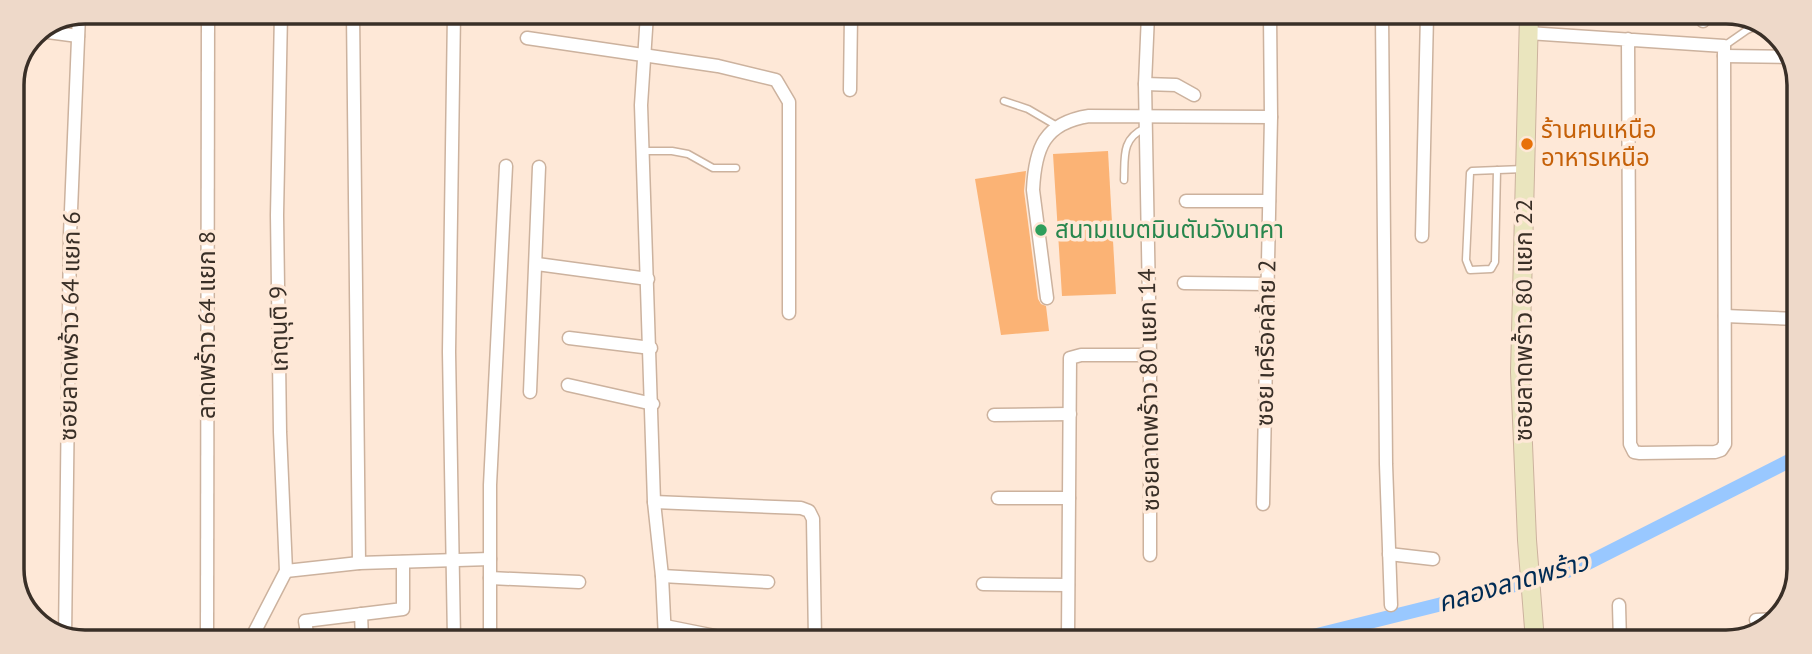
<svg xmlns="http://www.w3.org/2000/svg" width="1812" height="654" font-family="'PT Sans','Noto Sans Thai',sans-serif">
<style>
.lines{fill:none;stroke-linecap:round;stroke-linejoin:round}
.canal{stroke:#99c8ff;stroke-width:14}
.building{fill:#fbb375}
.lane-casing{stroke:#ccb29e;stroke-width:9}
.street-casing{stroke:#ccb29e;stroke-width:15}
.secondary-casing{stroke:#ccb29e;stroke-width:20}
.lane{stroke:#fff;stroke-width:6}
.street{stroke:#fff;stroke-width:12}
.secondary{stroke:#eae5be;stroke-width:18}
.food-dot{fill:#e8710a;stroke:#fee8d7;stroke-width:2.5}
.leisure-dot{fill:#2e9e5b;stroke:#fee8d7;stroke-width:2.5}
.labels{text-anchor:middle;stroke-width:7;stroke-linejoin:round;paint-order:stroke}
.food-label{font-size:24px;fill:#c56008;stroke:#fee8d7;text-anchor:start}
.leisure-label{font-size:24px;fill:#27864d;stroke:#fee8d7;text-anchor:start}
.street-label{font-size:24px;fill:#392f27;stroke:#fee8d7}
.water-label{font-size:26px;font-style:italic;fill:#012c55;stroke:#fee8d7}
.rim{fill:none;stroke:#392f27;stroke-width:3.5}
</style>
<rect width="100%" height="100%" fill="#fee8d7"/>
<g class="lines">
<!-- canal -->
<polyline class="canal" points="1293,641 1470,597 1578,568 1797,457"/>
</g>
<!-- building -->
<g class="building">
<polygon points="1108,151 1116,294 1062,296 1053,154"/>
<polygon points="1026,171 1024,191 1038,299 1041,304 1046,306 1049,331 1001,335 975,179"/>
</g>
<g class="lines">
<!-- lane casing -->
<g class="lane-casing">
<g id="lane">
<polyline points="1724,46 1747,30 1761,24"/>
<polyline points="1004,101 1028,109 1057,126"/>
<polyline points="643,151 672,151 688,154 713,168 736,168"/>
<polyline points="1497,170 1495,262 1491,269 1470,270 1466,260 1470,173 1472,171 1524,169"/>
<path d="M1124 180C1125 157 1121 139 1145 128"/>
</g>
</g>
<!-- street casing -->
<g class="street-casing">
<g id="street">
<polyline points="353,13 359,563"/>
<polyline points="647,14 641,105 654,502 662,576 665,639"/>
<polyline points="1148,15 1145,84 1150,355 1150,555"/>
<polyline points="1382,15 1386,464 1391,605"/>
<polyline points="1703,21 1703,16"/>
<polyline points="40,31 78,36"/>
<polyline points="1528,33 1724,46 1725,444 1721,450 1715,452 1640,453 1634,452 1630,444 1628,39"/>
<polyline points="527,38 718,66 776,80 789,102 789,313"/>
<polyline points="1781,46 1782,39"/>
<polyline points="1724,56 1791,57"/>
<polyline points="1145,84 1176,85 1194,95"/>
<polyline points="850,90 851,14"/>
<polyline points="1186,201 1269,201"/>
<polyline points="1422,236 1427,15"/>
<polyline points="537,264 648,279"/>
<polyline points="1184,283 1267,284"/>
<path d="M1047 298 1033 190C1035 148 1044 123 1089 116L1271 117"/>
<polyline points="1725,316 1798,319"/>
<polyline points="569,338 651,348"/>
<polyline points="568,385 653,404"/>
<polyline points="530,392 539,167"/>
<polyline points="994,415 1070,414"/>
<polyline points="998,498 1069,498"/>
<polyline points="654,502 801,508 809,511 813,519 815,640"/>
<polyline points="1263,504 1271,117 1270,15"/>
<polyline points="1389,554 1433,559"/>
<polyline points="286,571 359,563 490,559"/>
<polyline points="662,576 768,582"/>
<polyline points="490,578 579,582"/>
<polyline points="983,584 1068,585"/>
<polyline points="1619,605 1620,642"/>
<polyline points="361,614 362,639"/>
<polyline points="1756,620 1777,619"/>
<polyline points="665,626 735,640"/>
<polyline points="1068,636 1070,358 1081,355 1150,355"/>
<polyline points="65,638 70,235 79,15"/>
<polyline points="207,638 208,13"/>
<polyline points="254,638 255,631 286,571 280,432 277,215 281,13"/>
<polyline points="308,639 305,621 403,609 403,562"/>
<polyline points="454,639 449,352 454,13"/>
<polyline points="490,639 490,485 506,166"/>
</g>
</g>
<!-- secondary casing -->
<g class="secondary-casing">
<polyline id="secondary" points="1529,15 1520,372 1527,540 1535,641"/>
</g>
<!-- lane -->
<use href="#lane" class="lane"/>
<!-- street -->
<use href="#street" class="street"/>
<!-- secondary -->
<use href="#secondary" class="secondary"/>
</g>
<!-- markers -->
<circle class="food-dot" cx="1527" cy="144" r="7"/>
<circle class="leisure-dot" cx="1041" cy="230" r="7"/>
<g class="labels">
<!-- food labels -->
<g class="food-label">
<text x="1541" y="138">ร้านฅนเหนือ<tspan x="1541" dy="28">อาหารเหนือ</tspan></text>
</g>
<!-- leisure labels -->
<g class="leisure-label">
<text x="1055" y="238">สนามแบตมินตันวังนาคา</text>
</g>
<!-- street labels -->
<g class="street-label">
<text transform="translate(1524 320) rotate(-90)" y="8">ซอยลาดพร้าว 80 แยก 22</text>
<text transform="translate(207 325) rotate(-90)" y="8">ลาดพร้าว 64 แยก 8</text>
<text transform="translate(70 326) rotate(-89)" y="8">ซอยลาดพร้าว 64 แยก 6</text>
<text transform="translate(279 329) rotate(-91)" y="8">เกตุนุติ 9</text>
<text transform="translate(1266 343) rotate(-89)" y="8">ซอย เครือคล้าย 2</text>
<text transform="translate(1149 390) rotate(-91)" y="8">ซอยลาดพร้าว 80 แยก 14</text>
</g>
<!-- water labels -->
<g class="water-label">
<text transform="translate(1513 582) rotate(-16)" y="9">คลองลาดพร้าว</text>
</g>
</g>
<!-- crop -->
<path d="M0 0H1812V654H0ZM85 24H1726A61 61 0 0 1 1787 85V569A61 61 0 0 1 1726 630H85A61 61 0 0 1 24 569V85A61 61 0 0 1 85 24Z" fill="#eed9c9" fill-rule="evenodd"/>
<path class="rim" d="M85 24H1726A61 61 0 0 1 1787 85V569A61 61 0 0 1 1726 630H85A61 61 0 0 1 24 569V85A61 61 0 0 1 85 24Z"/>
</svg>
